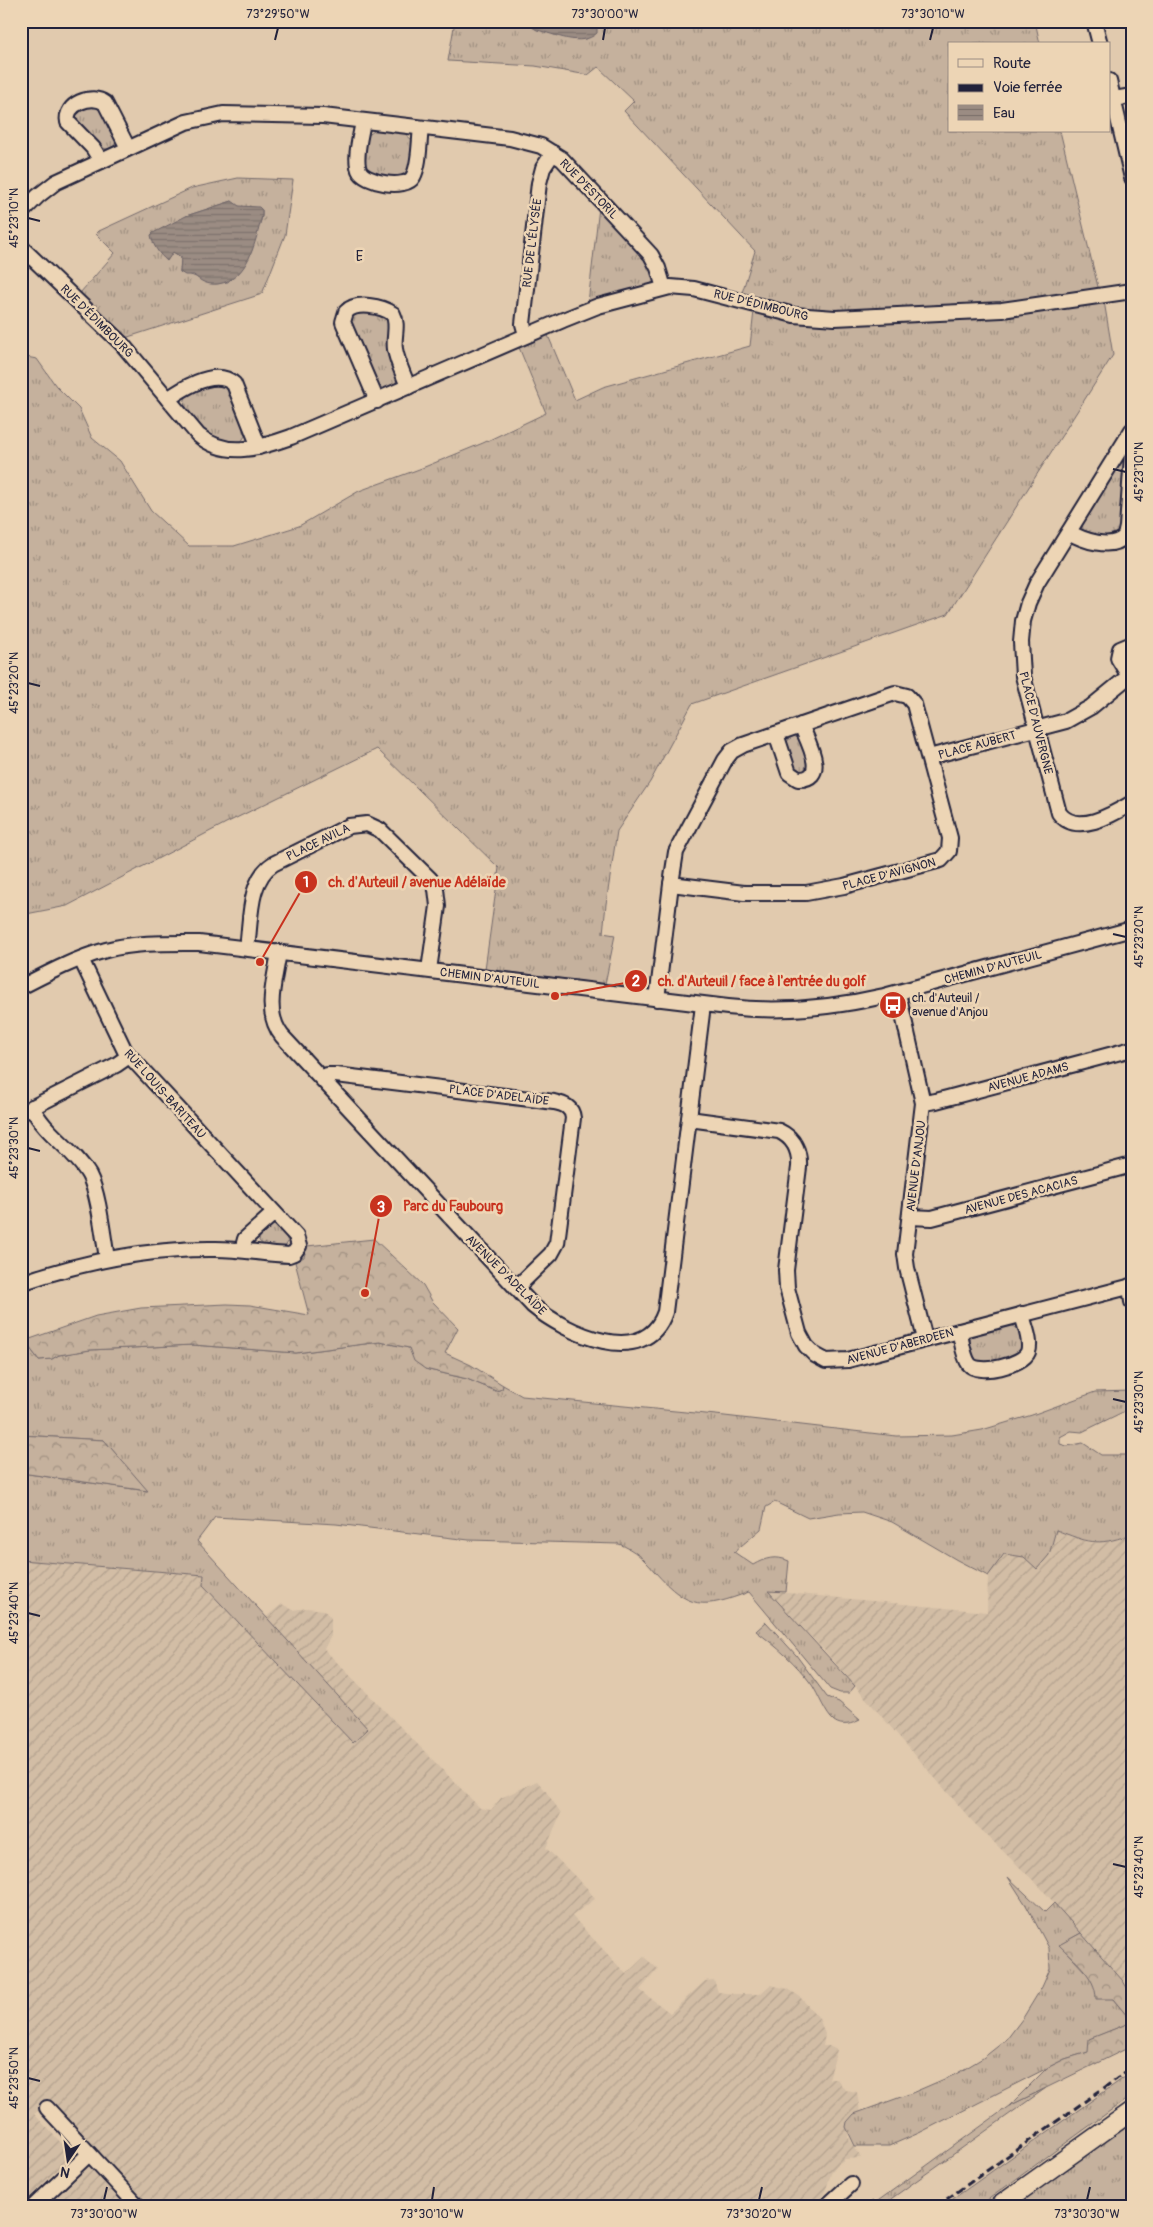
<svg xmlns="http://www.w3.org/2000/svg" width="1153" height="2227" font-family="Pangolin,sans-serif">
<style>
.industrial{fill:url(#industrial-furrows)}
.grass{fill:url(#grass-tufts);stroke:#746a6c;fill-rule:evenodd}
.forest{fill:url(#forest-crowns);stroke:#746a6c}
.water{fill:url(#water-rules);stroke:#6b6266}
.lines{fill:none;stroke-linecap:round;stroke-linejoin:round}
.minor-casing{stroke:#22223b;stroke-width:18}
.major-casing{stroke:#22223b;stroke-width:21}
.minor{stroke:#edd5b5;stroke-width:14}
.major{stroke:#edd5b5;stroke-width:18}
.rail{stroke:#22223b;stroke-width:3;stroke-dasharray:8 4;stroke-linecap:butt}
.ticks{fill:none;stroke:#22223b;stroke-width:2}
.labels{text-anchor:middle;stroke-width:5;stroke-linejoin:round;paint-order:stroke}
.street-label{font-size:12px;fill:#22223b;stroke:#edd5b5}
.poi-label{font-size:12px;fill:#22223b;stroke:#edd5b5;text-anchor:start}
.neighbourhood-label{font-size:14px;letter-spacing:1px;fill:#22223b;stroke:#edd5b5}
.leader{fill:none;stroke:#c8321e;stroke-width:2}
.callout-dot{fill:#c8321e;stroke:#edd5b5;stroke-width:2}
.mark-label{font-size:15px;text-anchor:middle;font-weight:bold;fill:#fff}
.callout-label{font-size:14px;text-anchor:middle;font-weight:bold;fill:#c8321e;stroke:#edd5b5;stroke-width:5;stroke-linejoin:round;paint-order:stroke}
.neatline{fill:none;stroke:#22223b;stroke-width:2}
.ticks-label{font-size:12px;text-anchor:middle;fill:#22223b}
</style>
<defs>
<pattern id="industrial-furrows" width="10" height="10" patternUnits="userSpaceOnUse" patternTransform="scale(1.25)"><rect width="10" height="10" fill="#d2bda5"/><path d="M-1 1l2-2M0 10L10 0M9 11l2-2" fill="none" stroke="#b4a28f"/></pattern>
<pattern id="grass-tufts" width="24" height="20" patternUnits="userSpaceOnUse" patternTransform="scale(1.25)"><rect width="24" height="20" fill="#c5b19d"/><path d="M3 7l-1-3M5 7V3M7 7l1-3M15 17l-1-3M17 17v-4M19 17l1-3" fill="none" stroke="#a09081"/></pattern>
<pattern id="forest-crowns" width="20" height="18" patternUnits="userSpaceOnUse" patternTransform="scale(1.25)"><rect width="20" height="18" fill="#c5b19d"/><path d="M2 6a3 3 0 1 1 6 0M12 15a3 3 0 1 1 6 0" fill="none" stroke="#a09081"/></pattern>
<pattern id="water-rules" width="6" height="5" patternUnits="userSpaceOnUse" patternTransform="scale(1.25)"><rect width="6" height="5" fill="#9b8c83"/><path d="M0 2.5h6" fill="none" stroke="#7e726c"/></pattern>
</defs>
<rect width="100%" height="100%" fill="#e1caae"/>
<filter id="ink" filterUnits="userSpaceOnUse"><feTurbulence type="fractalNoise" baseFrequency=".02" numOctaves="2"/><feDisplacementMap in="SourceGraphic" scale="10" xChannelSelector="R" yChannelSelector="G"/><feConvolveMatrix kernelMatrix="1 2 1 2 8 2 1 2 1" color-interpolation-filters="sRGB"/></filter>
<g filter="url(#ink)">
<!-- industrial -->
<g class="industrial">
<polygon points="1056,1530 1091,1543 1111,1541 1129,1535 1132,1536 1132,1996 1123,1981 1040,1887 973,1822 825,1651 767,1591 987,1612 988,1576 1004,1554 1024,1557 1049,1555"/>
<polygon points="21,1560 205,1575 367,1729 266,1617 282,1604 293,1610 307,1608 324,1610 331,1618 331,1636 324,1649 480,1808 491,1810 501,1798 537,1781 545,1790 561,1813 546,1848 587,1888 595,1899 572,1916 626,1974 644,1957 658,1969 640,1990 670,2013 705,1981 714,1980 718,1992 734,1994 760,1994 770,1985 788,1989 799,1996 819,2018 825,2034 823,2046 829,2046 837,2050 829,2079 837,2079 845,2090 857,2092 860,2112 853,2114 848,2136 861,2158 845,2159 838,2164 832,2171 826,2189 820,2200 813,2206 149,2206 50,2101 34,2114 64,2146 66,2151 66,2161 21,2206"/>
<polygon points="89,2167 125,2206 48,2206"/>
</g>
<!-- grass -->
<g class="grass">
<polygon points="455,21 1035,21 1040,44 949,44 949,131 1060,131 1099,291 992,305 814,313 741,296 755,251 624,111 634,101 598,67 588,75 535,66 448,61"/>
<path d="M87 106C104 104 110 128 117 140L114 148 110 150 103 148 76 122V114Z"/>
<polygon points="377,129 403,132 412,140 410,167 401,177 391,178 370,173 364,166 367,136"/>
<path d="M238 178 293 180 285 235 262 294 125 338 80 293 115 253 96 234 99 231 192 188ZM232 201C241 212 249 203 262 210V216L251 253 228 282C203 286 201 276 180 272L181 257 173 252 170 254 186 216Z"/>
<path d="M599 207C612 221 656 263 655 281L646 286 588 303Z"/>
<polygon points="1104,301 1113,355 948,614 692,704 650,782 617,831 606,904 603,933 615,935 605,984 485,969 499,868 377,749 226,823 67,906 21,915 21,356 37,359 56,386 79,409 92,438 120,461 151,511 189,546 234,546 299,526 359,491 422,468 483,443 546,413 518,345 547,333 575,400 603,387 750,346 754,311 817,324 871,323 997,316"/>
<path d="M356 312C368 312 381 311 389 322L398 376 396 383 389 387 382 388 377 383 351 325V317Z"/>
<path d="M218 384 228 387 230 391 246 432C240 460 203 432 194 421 171 395 194 389 218 384Z"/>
<path d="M1121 461 1125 463 1121 528C1114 539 1098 538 1087 534L1083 530 1082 521Z"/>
<polygon points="794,736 801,740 809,764 805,772 799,772 794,769 786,744 789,739"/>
<path d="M274 1225 285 1235 288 1242 285 1247 265 1246 259 1241C260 1233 267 1226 274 1225Z"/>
<polygon points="1011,1325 1019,1329 1023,1343 1022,1351 1016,1356 985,1365 973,1360 969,1344 972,1335"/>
<path d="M380 1342 409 1348 425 1369 467 1379 496 1391 502 1389 503 1385 522 1396 716 1415 896 1436 952 1435 982 1430 1032 1415 1095 1392 1132 1391V1411H1125L1082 1432 1071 1431 1060 1437V1444L1067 1446 1083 1443 1101 1455H1132V1536L1129 1535C1096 1547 1088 1542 1056 1530L1049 1555 1037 1569 1024 1557 1004 1554 988 1576 957 1560 892 1522 862 1512 839 1513 808 1518 775 1502 766 1507 761 1529 734 1552 753 1565C765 1558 776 1555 789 1561L786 1592 768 1591 855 1686 849 1693H840L830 1689 749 1592C703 1609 689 1610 655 1572 644 1559 635 1550 619 1544L469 1540 336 1524 215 1517 197 1541 368 1729 353 1743 203 1585 204 1575 21 1560V1473L147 1491 104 1440 21 1435V1344L26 1343 39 1360 52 1359 59 1355 90 1350 193 1345 296 1353Z"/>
<path d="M766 1622 796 1655 827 1697 839 1702 860 1720C852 1724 842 1727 834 1721 826 1715 818 1694 812 1685 796 1663 777 1647 756 1631Z"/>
<polygon points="1008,1877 1045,1912 1054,1903 1081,1933 1060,1945 1088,1975 1096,1988 1113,1999 1128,2017 1132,2017 1132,2022 1090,2039 1089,2052 1065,2059 919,2133 889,2146 855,2146 846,2127 847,2122 854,2114 912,2093 956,2074 983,2058 1007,2039 1023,2018 1042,1987 1050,1969 1049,1948 1026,1905"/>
<polygon points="1132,2072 1132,2095 979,2206 943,2206"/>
<polygon points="1046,2088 881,2206 869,2206 872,2201 875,2203 1009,2106"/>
<polygon points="1132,2120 1130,2206 1009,2206"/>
</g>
<!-- forest -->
<g class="forest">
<polygon points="374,1239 423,1285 432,1301 458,1328 445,1353 471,1365 503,1385 502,1389 496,1391 467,1379 425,1369 414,1361 409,1348 380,1342 296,1353 193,1345 90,1350 59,1355 52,1359 39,1360 26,1343 23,1344 21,1302 30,1339 96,1316 141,1308 227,1304 250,1305 309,1315 295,1262 304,1257 307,1246"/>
<polygon points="21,1435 104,1440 148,1491 21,1473"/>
<path d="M1081 1933 1123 1981 1132 1996V2017H1128L1113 1999H1096C1096 1976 1074 1960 1059 1945Z"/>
<polygon points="1132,2022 1132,2046 1009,2106 1047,2068 1065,2059 1088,2052 1089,2039"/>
</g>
<!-- water -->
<g class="water">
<path d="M563 21H597V33C581 48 555 34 537 30L532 27Z"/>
<path d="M232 201 239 206 259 207 262 210V216C255 242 249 279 218 284 208 285 201 282 194 275H185L180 272 181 257 173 252 167 261C159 254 153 246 151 235L153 233 186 216Z"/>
</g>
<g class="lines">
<!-- minor casing -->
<g class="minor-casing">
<g id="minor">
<polyline points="1094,21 1100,44"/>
<polyline points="1109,81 1132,178"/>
<polyline points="1114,99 1132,96"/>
<path d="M363 121C361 135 354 157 359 170 364 183 406 190 413 177 420 164 419 142 421 128"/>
<path d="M101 161 93 148 68 122C64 104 92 93 105 103L128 148"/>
<polyline points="21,213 38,196 56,182 186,122 223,114 323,116 510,138 541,146 562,159 651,255 658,268 664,288"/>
<path d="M21 247 122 344 198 435C226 459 260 448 291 437L563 320 598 306 670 287 694 289 794 315 835 318 1002 310 1132 291"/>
<polyline points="526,335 523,324 539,183 543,168 553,153"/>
<path d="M168 399C185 387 216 368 234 384L259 447"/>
<path d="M377 401 343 322 346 312C356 301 382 306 393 314 399 325 393 337 395 349 397 362 404 375 408 387"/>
<path d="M1132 430 1037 583 1028 603 1023 621 1021 642 1023 676 1059 813C1076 836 1112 815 1132 803"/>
<path d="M1069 532C1082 540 1112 551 1125 536L1127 527 1132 456"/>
<polyline points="1132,644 1120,649 1118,658 1129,676 1132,674"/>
<polygon points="895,693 907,696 914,704 950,838 949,851 941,860 844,886 806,893 744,893 671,884 676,852 725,760 732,751 743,745"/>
<path d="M776 734 789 773 798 779C830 780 807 740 801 725"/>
<polyline points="929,757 1066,721 1091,707 1129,676"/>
<path d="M247 948C251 921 248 880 273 864L349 826 367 824 380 830 430 879 436 889 438 906 429 970"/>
<path d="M279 952C275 980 263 1012 282 1036L533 1306C564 1332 645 1371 665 1312L703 1005"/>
<path d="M21 987C48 973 77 958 106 950 136 942 168 943 199 943L728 1007C782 1013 832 1008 884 996L1132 929"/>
<polyline points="898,993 923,1103 905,1254 907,1268 925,1339"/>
<polyline points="657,999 671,884"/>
<path d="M322 1079 327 1075H336L554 1102C564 1104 572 1107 573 1118L557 1243 551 1254 516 1288"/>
<polyline points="923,1103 936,1101 1132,1049"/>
<path d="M32 1107C45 1134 74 1149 89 1175 99 1194 103 1236 107 1258"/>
<polyline points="21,1113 116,1065 129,1056"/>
<path d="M689 1119 779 1131C794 1138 800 1151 799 1167L786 1270 787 1288 799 1333 806 1346 815 1355 826 1361 848 1360 1132 1286"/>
<polyline points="910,1217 932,1218 1132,1165"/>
<polyline points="242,1250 245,1239 274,1213"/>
<path d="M21 1283C85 1261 149 1248 216 1249 241 1249 264 1254 289 1255L294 1253 299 1246 296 1236 125 1051 81 959"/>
<polyline points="1130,1286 1132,1302"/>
<path d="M959 1331C962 1340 963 1356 969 1364 979 1376 1023 1365 1028 1352 1032 1341 1024 1325 1022 1314"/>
<polyline points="47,2108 138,2206"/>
<polyline points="34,2206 89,2154"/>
<polyline points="827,2206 851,2184"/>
</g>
</g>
<!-- major casing -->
<g class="major-casing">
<polyline id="major" points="999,2206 1132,2111"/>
</g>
<!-- minor -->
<use href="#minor" class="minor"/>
<!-- major -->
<use href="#major" class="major"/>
<!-- rail -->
<polyline class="rail" points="937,2206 1132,2068"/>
</g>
</g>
<!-- ticks -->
<path class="ticks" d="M275 40 278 28M603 40 605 28M930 40 933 28M28 218 40 221M1113 469 1126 472M28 683 40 686M1113 934 1126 937M28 1148 40 1151M1113 1399 1126 1402M28 1613 40 1616M1113 1864 1126 1867M28 2078 40 2081M104 2200 107 2187M432 2200 434 2187M759 2200 762 2187M1087 2200 1090 2187"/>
<!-- icons -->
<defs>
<g id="bus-disc" transform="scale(1.4375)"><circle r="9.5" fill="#c8321e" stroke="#edd5b5"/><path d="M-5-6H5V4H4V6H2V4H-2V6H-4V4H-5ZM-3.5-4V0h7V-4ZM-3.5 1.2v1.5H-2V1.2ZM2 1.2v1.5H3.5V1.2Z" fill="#fff"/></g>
</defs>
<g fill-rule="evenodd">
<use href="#bus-disc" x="893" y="1005"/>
</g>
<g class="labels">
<!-- street labels -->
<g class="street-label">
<text transform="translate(589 189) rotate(46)" y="4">RUE D'ESTORIL</text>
<text transform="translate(532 243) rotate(-83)" y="4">RUE DE L'ÉLYSÉE</text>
<text transform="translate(761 305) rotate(14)" y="4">RUE D'ÉDIMBOURG</text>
<text transform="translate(97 321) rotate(45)" y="4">RUE D'ÉDIMBOURG</text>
<text transform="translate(1036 723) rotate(76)" y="4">PLACE D'AUVERGNE</text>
<text transform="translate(977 745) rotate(-15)" y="4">PLACE AUBERT</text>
<text transform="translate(318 842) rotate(-26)" y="4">PLACE AVILA</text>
<text transform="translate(889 874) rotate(-15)" y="4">PLACE D'AVIGNON</text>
<text transform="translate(993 967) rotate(-15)" y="4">CHEMIN D'AUTEUIL</text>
<text transform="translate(490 978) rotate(7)" y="4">CHEMIN D'AUTEUIL</text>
<text transform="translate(1028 1077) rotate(-15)" y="4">AVENUE ADAMS</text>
<text transform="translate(165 1094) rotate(48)" y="4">RUE LOUIS-BARITEAU</text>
<text transform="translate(499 1095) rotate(7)" y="4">PLACE D'ADELAÏDE</text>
<text transform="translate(916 1166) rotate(-83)" y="4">AVENUE D'ANJOU</text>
<text transform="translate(1021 1195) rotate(-15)" y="4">AVENUE DES ACACIAS</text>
<text transform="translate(506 1275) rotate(45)" y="4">AVENUE D'ADELAÏDE</text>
<text transform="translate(900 1346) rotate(-15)" y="4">AVENUE D'ABERDEEN</text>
</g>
<!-- poi labels -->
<g class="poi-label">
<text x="912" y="1002">ch. d'Auteuil /<tspan x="912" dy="14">avenue d'Anjou</tspan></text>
</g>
<!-- neighbourhood labels -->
<g class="neighbourhood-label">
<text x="360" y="261">E</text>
</g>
</g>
<!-- callouts -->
<path class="leader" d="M260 962L306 882M555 996L636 981M365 1293L381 1206"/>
<g class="callout-dot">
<circle cx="260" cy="962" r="5"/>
<circle cx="555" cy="996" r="5"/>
<circle cx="365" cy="1293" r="5"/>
<circle cx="306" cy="882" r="12"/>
<circle cx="636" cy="981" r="12"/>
<circle cx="381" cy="1206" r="12"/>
</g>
<g class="mark-label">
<text x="306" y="887">1</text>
<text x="636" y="986">2</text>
<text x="381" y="1212">3</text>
</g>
<g class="callout-label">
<text x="417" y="887">ch. d'Auteuil / avenue Adélaïde</text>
<text x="762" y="986">ch. d'Auteuil / face à l'entrée du golf</text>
<text x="453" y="1211">Parc du Faubourg</text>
</g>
<!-- margin -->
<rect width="1153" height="2227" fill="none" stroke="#edd5b5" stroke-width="55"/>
<!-- legend -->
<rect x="948" y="42" width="162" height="90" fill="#edd5b5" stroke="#9c8d84"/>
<rect x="958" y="59" width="25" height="8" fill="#edd5b5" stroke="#9c8d84"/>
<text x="993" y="68" font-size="15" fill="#22223b">Route</text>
<rect x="958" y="84" width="25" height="8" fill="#22223b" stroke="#9c8d84"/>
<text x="993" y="92" font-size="15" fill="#22223b">Voie ferrée</text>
<rect x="958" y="105" width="25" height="15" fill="url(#water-rules)" stroke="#9c8d84"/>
<text x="993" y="118" font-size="15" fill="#22223b">Eau</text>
<!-- north arrow -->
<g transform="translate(68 2160) rotate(193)" stroke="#edd5b5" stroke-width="4" paint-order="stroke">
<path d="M0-4L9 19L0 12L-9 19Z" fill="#22223b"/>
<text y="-8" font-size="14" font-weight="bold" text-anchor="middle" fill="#22223b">N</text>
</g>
<rect x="28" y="28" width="1098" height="2172" class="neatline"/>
<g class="ticks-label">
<text x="278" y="18">73°29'50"W</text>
<text x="605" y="18">73°30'00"W</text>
<text x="933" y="18">73°30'10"W</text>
<text transform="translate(14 218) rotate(-90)" y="4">45°23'10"N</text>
<text transform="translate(1139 472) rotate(-90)" y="4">45°23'10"N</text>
<text transform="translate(14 683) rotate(-90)" y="4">45°23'20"N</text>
<text transform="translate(1139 937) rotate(-90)" y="4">45°23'20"N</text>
<text transform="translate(14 1148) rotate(-90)" y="4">45°23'30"N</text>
<text transform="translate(1139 1402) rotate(-90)" y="4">45°23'30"N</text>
<text transform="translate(14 1613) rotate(-90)" y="4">45°23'40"N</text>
<text transform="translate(1139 1867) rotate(-90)" y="4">45°23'40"N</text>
<text transform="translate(14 2078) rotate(-90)" y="4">45°23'50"N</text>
<text x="104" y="2218">73°30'00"W</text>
<text x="432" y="2218">73°30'10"W</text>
<text x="759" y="2218">73°30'20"W</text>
<text x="1087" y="2218">73°30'30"W</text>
</g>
</svg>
